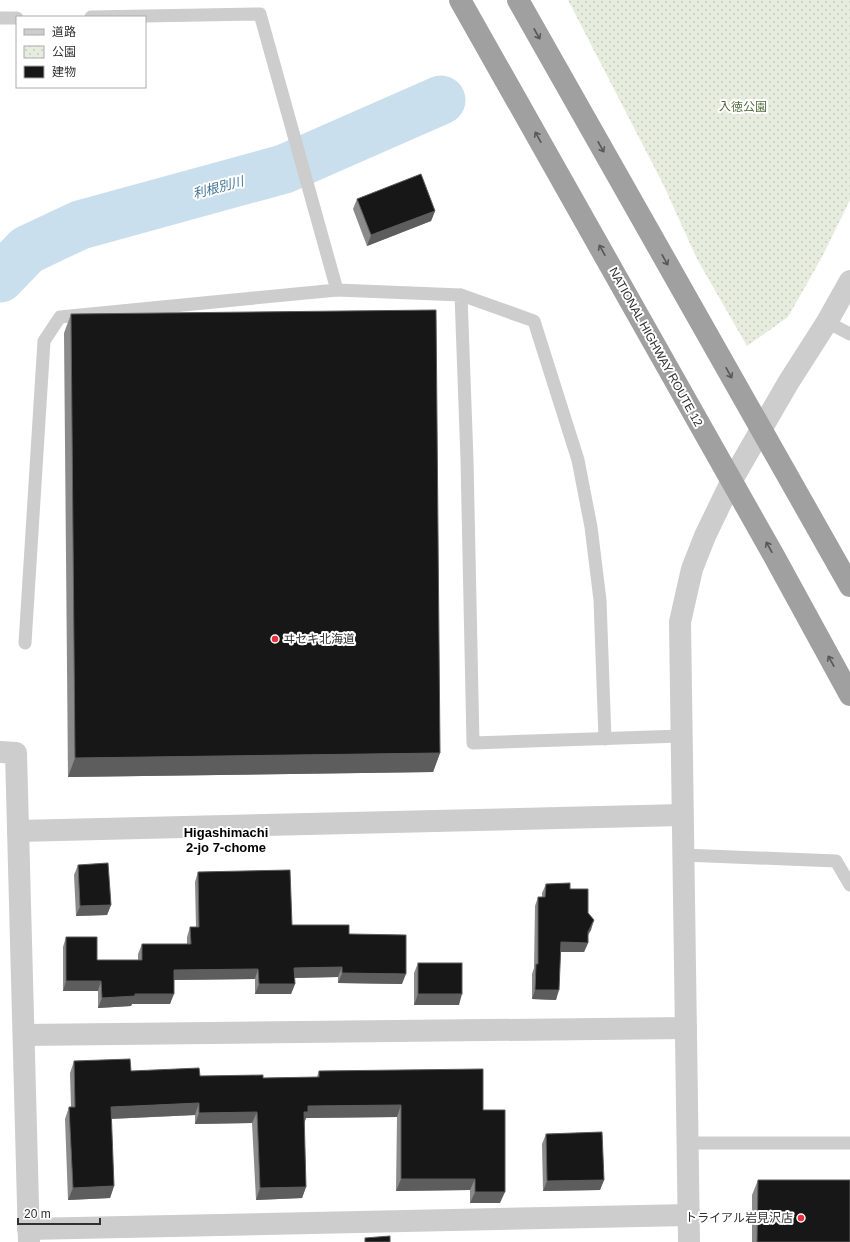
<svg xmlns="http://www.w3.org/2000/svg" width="850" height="1242" font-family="Arial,'Noto Sans JP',sans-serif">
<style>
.park{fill:url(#park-dots)}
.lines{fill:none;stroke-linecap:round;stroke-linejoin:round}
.river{stroke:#cadfed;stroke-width:49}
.service{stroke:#cdcdcd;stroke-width:13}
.minor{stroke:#cdcdcd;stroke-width:22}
.tertiary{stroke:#cdcdcd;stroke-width:22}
.trunk{stroke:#a0a0a0;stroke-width:22}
.wall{fill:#8b8b8b}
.shaded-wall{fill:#5d5d5d}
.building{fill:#171717;stroke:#5d5d5d}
.oneway{stroke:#575757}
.poi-dot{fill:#e8313e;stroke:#fff;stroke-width:1.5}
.labels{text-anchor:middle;stroke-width:4;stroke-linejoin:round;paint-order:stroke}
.park-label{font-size:12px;fill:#536d3c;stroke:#fff}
.street-label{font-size:12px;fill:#303030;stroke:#fff}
.poi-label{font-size:12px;fill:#303030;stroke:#fff;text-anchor:start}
.water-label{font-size:13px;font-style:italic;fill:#3c7294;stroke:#fff}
.neighbourhood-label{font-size:13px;font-weight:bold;fill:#000;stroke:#fff}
</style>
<defs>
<pattern id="park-dots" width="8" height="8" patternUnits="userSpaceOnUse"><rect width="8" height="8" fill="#e6edde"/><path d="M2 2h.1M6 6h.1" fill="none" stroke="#c6ccbf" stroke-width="1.8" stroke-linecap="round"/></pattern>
</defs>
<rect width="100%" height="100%" fill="#fff"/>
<!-- park -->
<polygon class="park" points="568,0 850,0 850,200 822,257 788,317 747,346 697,259 663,184"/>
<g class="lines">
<!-- river -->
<polyline class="river" points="0,278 27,250 80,225 284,169 441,100"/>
<!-- service -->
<g class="service">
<polyline points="91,17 260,14 337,290 461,295 467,460 473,743 681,736"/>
<polyline points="0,18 17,18"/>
<polyline points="461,295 534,321 578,460 591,527 600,600 605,739"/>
<polyline points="827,322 850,334"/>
<polyline points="25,643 44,341 60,317 337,290"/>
<polyline points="683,855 836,861 850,885"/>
<polyline points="687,1143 850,1143"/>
</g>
<!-- minor -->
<g class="minor">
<polyline points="0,752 16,753 29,1242"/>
<polyline points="18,831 682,815"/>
<polyline points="24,1035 686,1028"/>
<polyline points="28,1229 689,1215"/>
</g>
<!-- tertiary -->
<polyline class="tertiary" points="689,1242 680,622 692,569 705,536 732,480 788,383 827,322 850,281"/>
<!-- trunk -->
<g class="trunk">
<polyline points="460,0 774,556 850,695"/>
<polyline points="518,0 850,586"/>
</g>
</g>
<!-- wall -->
<g class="wall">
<polygon points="357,199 435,211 431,221 367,246 353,209"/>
<polygon points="71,314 440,753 433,772 68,777 64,333"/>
<polygon points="78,865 111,905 107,915 76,916 74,875"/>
<polygon points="198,872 292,925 349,934 402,984 338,983 338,977 294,978 295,984 291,994 255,994 255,979 174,980 170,1004 132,1004 131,1006 98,1008 98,991 63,991 63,947 66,937 97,960 138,960 138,954 142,944 187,944 187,937 190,927 196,927 195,882"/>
<polygon points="546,884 570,889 588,913 591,930 588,935 588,943 584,952 560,952 556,1000 532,999 532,974 534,968 535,906 538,897 542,897 542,893"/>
<polygon points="418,963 459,1005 414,1005 414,973"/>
<polygon points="74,1061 131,1071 200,1076 263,1078 317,1077 319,1071 483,1110 500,1203 470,1203 470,1190 396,1191 397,1117 306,1118 304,1122 306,1187 302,1198 256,1200 252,1123 195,1124 195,1115 111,1119 114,1186 110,1198 68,1200 65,1119 69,1107 71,1107 70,1073"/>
<polygon points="546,1134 604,1180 600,1190 543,1191 542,1144"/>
<polygon points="758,1180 850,1242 752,1242 752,1195"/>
</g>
<!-- shaded-wall -->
<g class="shaded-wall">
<polygon points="435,211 431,221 367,246 371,235"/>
<polygon points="440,753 433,772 68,777 75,758"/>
<polygon points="111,905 107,915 76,916 80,906"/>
<polygon points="594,920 591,930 584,941 588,932"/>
<polygon points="561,942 588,943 584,952 557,952"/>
<polygon points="342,967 338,977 291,978 294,968"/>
<polygon points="258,969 255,979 170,980 174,970"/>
<polygon points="342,973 406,974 402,984 338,983"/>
<polygon points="66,981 101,981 98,991 63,991"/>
<polygon points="259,984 295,984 291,994 255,994"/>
<polygon points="535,990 559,990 556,1000 532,999"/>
<polygon points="135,994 174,994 170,1004 132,1004 131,1006 98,1008 102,998"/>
<polygon points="418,994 462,994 459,1005 414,1005"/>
<polygon points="199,1103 195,1115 107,1119 111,1107"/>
<polygon points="401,1105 397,1117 306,1118 304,1124 304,1112 308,1106"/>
<polygon points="257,1112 252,1123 195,1124 199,1113"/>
<polygon points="401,1179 475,1179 470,1190 396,1191"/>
<polygon points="604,1180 600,1190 543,1191 547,1181"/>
<polygon points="114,1186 110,1198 68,1200 73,1188"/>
<polygon points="306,1187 302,1198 256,1200 260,1188"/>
<polygon points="475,1192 505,1192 500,1203 470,1203"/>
</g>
<!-- building -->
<g class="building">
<polygon points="421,174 435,211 371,235 357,199"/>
<polygon points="436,310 440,753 75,758 71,314"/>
<polygon points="108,863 111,905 80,906 78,865"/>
<polygon points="290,870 292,925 349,925 349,934 406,935 406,974 342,973 342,967 294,968 295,984 259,984 258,969 174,970 174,994 135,994 135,996 102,998 101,981 66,981 66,937 97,937 97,960 142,960 142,944 191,944 190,927 199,927 198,872"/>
<polygon points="570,883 570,889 588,889 588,913 594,920 588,932 588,943 561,942 559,990 535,990 536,964 538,964 538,897 545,897 546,884"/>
<rect x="418" y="963" width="44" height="31"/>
<polygon points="130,1059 131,1071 199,1068 200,1076 263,1075 263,1078 319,1077 319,1071 483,1069 483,1110 505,1110 505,1192 475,1192 475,1179 401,1179 401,1105 308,1106 308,1112 304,1112 306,1187 260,1188 257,1112 199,1113 199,1103 111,1107 114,1186 73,1188 69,1107 75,1107 74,1061"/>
<polygon points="602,1132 604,1180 547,1181 546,1134"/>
<polygon points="758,1180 850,1180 850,1242 757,1242"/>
<polygon points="390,1236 390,1242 365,1242 365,1238"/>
</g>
<!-- one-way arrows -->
<defs><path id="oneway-shaft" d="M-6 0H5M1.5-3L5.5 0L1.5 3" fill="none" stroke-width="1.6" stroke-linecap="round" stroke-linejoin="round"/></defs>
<g class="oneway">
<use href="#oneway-shaft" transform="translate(537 34) rotate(61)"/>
<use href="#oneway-shaft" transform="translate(538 137) rotate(-119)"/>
<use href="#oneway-shaft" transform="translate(601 147) rotate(61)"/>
<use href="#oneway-shaft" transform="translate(602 250) rotate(-119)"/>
<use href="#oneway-shaft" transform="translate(665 260) rotate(61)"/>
<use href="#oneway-shaft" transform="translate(729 373) rotate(61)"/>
<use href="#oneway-shaft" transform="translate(769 547) rotate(-119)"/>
<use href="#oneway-shaft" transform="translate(831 661) rotate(-119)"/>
</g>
<!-- markers -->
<g class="poi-dot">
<circle cx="275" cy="639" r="4"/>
<circle cx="801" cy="1218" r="4"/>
</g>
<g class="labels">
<!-- park labels -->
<g class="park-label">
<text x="743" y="111">入徳公園</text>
</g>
<!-- street labels -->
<g class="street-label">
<text transform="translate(656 347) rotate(61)" y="4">NATIONAL HIGHWAY ROUTE 12</text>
</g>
<!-- poi labels -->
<g class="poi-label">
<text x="283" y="643">ヰセキ北海道</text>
<text x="793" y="1222" text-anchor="end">トライアル岩見沢店</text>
</g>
<!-- water labels -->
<g class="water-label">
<text transform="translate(218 187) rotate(-15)" y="5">利根別川</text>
</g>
<!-- neighbourhood labels -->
<g class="neighbourhood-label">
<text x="226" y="837">Higashimachi<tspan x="226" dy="15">2-jo 7-chome</tspan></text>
</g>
</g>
<!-- legend -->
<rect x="16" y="16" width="130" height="72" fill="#ffffff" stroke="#acacac"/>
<rect x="24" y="29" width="20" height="6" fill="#cdcdcd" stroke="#acacac"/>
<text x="52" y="36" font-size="12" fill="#303030">道路</text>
<rect x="24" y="46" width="20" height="12" fill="url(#park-dots)" stroke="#acacac"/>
<text x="52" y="56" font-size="12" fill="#303030">公園</text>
<rect x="24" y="66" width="20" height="12" fill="#171717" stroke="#acacac"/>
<text x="52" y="76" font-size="12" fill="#303030">建物</text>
<!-- scale -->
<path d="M18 1218v6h82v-6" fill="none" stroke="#303030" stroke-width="2"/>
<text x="24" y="1218" font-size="12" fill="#303030" stroke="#ffffff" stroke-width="3" paint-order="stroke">20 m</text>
</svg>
